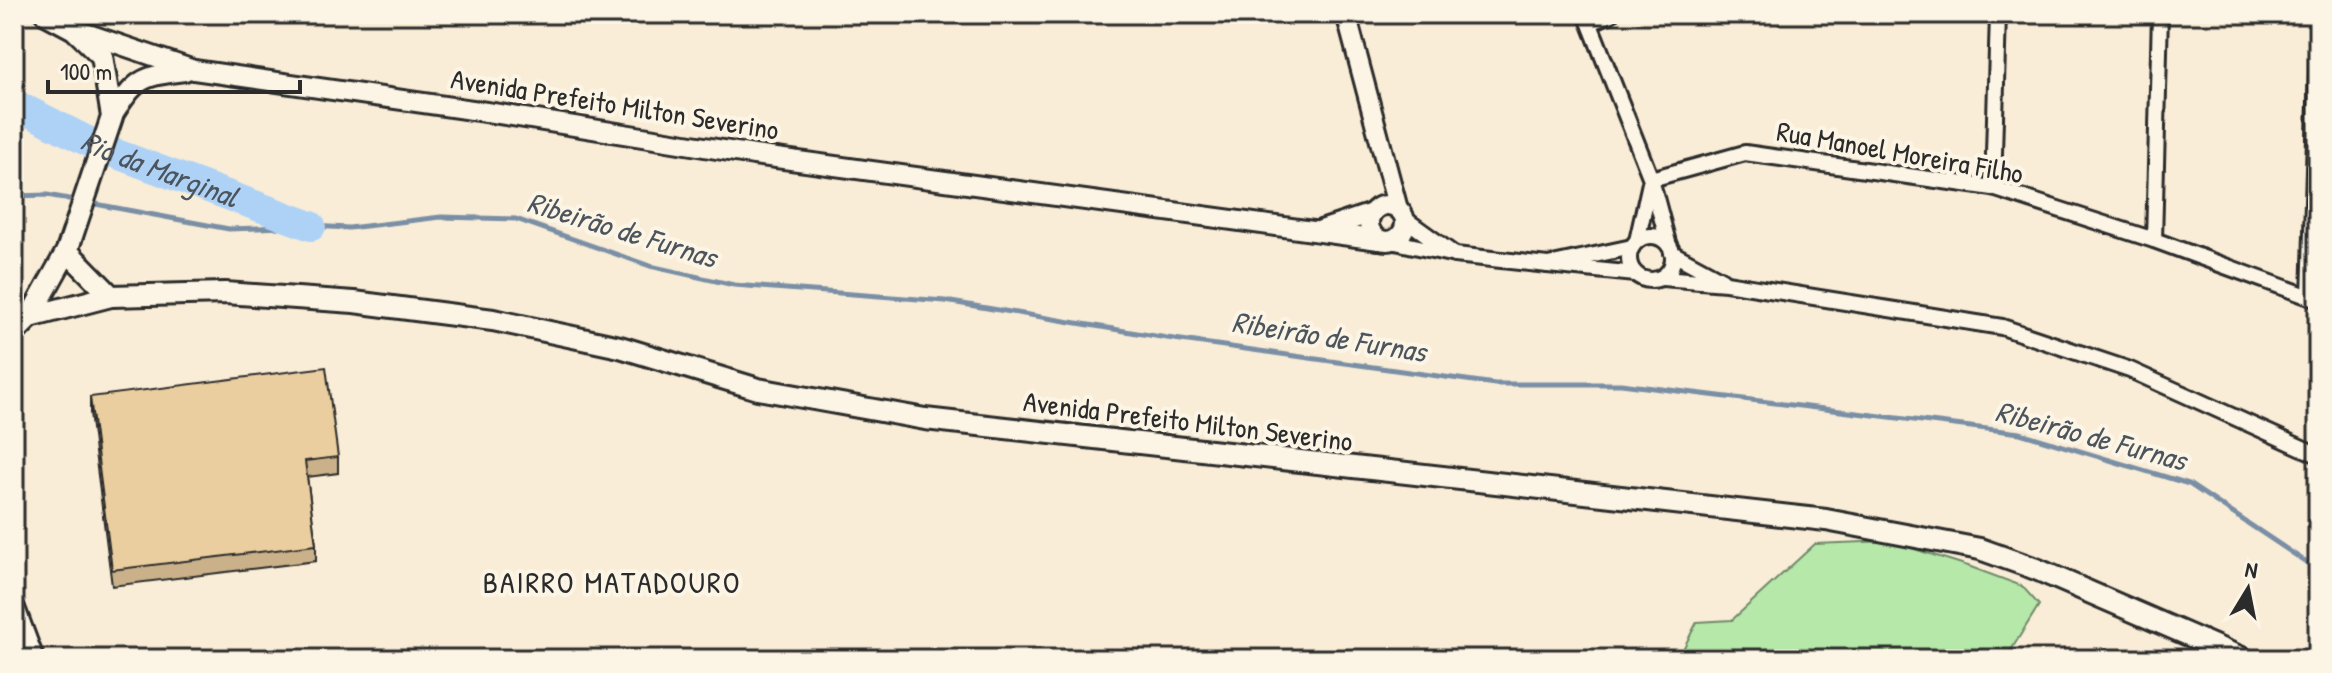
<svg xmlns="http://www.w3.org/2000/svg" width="2332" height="673" font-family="'Patrick Hand',sans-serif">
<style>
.green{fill:#b6e8a9;stroke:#708a6a;stroke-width:2}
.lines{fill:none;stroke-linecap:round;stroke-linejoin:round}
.stream{stroke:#7a8fa5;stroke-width:5}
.river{stroke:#aed2f6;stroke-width:30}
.minor-casing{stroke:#2b2b2b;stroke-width:20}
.tertiary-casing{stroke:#2b2b2b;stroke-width:24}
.secondary-casing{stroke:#2b2b2b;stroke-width:26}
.minor{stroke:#fcf5e5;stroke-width:14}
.tertiary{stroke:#fcf5e5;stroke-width:18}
.secondary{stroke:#fcf5e5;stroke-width:20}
.wall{fill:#cab189;stroke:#2b2b2b;stroke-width:2}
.building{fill:#ebce9f;stroke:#2b2b2b;stroke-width:2}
.labels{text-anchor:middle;stroke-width:8;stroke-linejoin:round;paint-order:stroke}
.street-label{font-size:28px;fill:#2b2b2b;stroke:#fcf5e5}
.water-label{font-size:30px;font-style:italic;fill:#4c555e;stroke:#fcf5e5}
.neighbourhood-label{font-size:30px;letter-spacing:2px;fill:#2b2b2b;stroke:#fcf5e5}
</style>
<rect width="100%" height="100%" fill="#f9edd7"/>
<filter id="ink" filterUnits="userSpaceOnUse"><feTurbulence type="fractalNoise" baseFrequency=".0125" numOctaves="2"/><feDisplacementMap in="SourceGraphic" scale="16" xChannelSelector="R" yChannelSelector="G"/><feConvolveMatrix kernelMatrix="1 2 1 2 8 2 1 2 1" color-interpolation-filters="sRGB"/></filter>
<g filter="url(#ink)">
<!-- green -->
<polygon class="green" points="1889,541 1968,566 2022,586 2039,605 2008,655 1995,659 1678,659 1697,622 1732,620 1815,544"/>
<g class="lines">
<!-- stream -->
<g class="stream">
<polyline points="14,196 47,195 80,201"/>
<polyline points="90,203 229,229 311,226 349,228 441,217 516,219 650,266 734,285 945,301 1167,338 1495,384 1621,384 2020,433 2189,484 2318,570"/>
</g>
<!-- river -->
<path class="river" id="s1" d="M14 104 103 149 311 226"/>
<!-- minor casing -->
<g class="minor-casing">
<g id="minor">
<polyline points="1586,14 1651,179 1669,246"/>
<polyline points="1590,23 1611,14"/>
<polyline points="1651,179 1745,153 1993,188 2154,240 2318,300"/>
<polyline points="1993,188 1998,14"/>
<circle cx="1651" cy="258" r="22"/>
<polyline points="2154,240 2160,14"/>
<polyline points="1391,241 1455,255 1405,219"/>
<polyline points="1637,241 1650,183"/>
<polyline points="1632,247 1548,265 1635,274"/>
<polyline points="1672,253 1722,280"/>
<polyline points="1455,255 1548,265"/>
<polyline points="1662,278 1726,283 2002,327 2130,370 2318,455"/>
<polyline points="2310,297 2318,41"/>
</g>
</g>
<!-- tertiary casing -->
<g class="tertiary-casing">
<g id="tertiary">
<polyline points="1346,14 1398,209"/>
<polyline points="74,29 194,70 493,113 754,155 1379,240"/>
<path d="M112 117C135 80 140 76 185 71"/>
<circle cx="1387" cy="223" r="18"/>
<polyline points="1321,230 1372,213"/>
</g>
</g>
<!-- secondary casing -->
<g class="secondary-casing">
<g id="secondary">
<polyline points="67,251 111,296"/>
<polyline points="30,317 111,296 225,293 354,302 493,320 620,347 758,389 925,419 1826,520 1980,549 2036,569 2244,659"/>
<polyline points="14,333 30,317 67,251 112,117 102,56 74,29 46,14"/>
<polyline points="14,608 33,659"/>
</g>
</g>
<!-- minor -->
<use href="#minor" class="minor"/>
<!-- tertiary -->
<use href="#tertiary" class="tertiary"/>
<!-- secondary -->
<use href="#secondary" class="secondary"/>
</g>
<!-- wall -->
<polygon class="wall" points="90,397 338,457 338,473 307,477 316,545 316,561 112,586 90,413"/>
<!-- building -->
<polygon class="building" points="326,367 338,457 305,461 316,545 112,570 90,397"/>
</g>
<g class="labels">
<!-- street labels -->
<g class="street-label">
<text transform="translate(615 104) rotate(9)" y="10">Avenida Prefeito Milton Severino</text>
<text transform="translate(1900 152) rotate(10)" y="10">Rua Manoel Moreira Filho</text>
<text transform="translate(1188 421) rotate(7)" y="10">Avenida Prefeito Milton Severino</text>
</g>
<!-- water labels -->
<g class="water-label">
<text dy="10" stroke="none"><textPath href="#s1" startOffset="160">Rio da Marginal</textPath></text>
<text transform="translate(622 230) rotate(17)" y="10">Ribeirão de Furnas</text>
<text transform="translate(1329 337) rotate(9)" y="10">Ribeirão de Furnas</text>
<text transform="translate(2091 436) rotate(15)" y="10">Ribeirão de Furnas</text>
</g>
<!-- neighbourhood labels -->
<g class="neighbourhood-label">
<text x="612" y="593">BAIRRO MATADOURO</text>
</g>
</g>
<!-- margin -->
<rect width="2332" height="673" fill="none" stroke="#fcf5e5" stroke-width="48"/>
<rect x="24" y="24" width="2284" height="625" fill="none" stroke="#2b2b2b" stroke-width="3" filter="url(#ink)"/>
<!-- north arrow -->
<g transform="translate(2248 589) rotate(10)" stroke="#fcf5e5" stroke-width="6" paint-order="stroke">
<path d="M0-6L14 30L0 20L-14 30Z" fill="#2b2b2b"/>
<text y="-12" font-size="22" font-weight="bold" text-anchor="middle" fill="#2b2b2b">N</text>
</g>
<!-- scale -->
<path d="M48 80v12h252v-12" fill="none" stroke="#2b2b2b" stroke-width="4"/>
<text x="60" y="80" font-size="24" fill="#2b2b2b" stroke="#fcf5e5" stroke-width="6" paint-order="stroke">100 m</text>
</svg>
